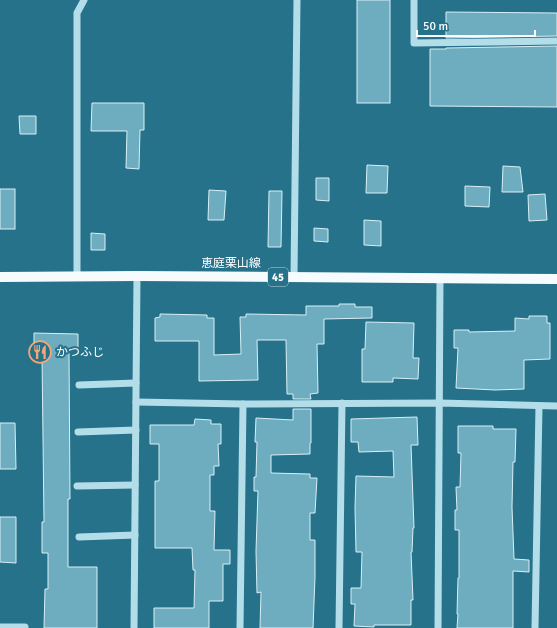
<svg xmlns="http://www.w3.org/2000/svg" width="557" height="628" font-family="Signika,'Noto Sans JP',sans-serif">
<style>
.building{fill:#6eadbf;stroke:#d7f0f7}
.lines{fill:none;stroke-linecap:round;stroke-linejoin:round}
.minor{stroke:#b3dee9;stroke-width:7}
.major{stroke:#f6fcfe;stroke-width:10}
.labels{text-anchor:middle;stroke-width:4;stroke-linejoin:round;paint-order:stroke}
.shield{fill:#26728a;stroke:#bed5dc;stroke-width:1}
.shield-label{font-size:11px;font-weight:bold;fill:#fff}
.street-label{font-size:12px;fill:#fff;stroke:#26728a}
.poi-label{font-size:12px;fill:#fff;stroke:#26728a;text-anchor:start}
</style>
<rect width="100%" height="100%" fill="#26728a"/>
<!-- building -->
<g class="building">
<rect x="357" y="0" width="33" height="103"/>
<polygon points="446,12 557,13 557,36 446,38"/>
<polygon points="557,46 557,107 430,106 430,49 446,49 446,48"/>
<polygon points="92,103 144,103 144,130 140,130 139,169 126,168 127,131 91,131"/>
<polygon points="19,116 36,116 36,134 20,134"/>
<polygon points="367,165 388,166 387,193 366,193"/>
<polygon points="503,166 520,167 523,192 502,192"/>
<polygon points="316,178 329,178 329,201 316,200"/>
<polygon points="465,186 490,187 489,207 465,206"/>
<rect x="0" y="189" width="15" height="40"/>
<polygon points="209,190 226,191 224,220 208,220"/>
<polygon points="269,191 282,191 281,247 268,247"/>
<polygon points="545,194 547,220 529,221 528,195"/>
<polygon points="364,220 381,221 381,246 364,245"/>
<polygon points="314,228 328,229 328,242 314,241"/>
<polygon points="91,233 105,234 105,250 91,250"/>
<polygon points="339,304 355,304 355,307 372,307 372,318 324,319 324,344 317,344 318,393 310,394 311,399 293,399 293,394 287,394 286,340 257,340 258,380 199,381 199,341 155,341 155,318 160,317 160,314 207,315 207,318 214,318 214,355 241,354 240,317 246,317 246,314 306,315 306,306 339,306"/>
<polygon points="529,316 547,316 547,323 550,323 550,359 524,360 524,389 495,390 456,388 458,348 454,348 454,330 469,330 469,332 515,331 515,318 529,319"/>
<polygon points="366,322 414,323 413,358 419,358 418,379 393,378 393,382 362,382 362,349 365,349"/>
<polygon points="34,333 78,334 78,350 69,350 70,499 68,499 68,567 97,567 97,628 44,628 45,589 48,589 48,553 42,553 42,522 44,522 42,356 34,356"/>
<polygon points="293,409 311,409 311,443 310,443 310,454 271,455 271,473 310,474 310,478 317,478 315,513 310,513 310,540 315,540 315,577 313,628 260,628 261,592 257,593 256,551 258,491 254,491 254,477 256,477 257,442 255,442 256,418 293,420"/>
<polygon points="417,417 418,445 411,445 414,528 413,528 412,552 411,552 413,600 411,600 411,625 374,625 374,627 354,626 355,604 351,604 351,588 361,588 362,552 356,552 355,507 356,476 394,477 393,451 359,452 358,442 351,442 351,419"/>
<polygon points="195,419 211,420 211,424 221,424 221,444 218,444 219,466 214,466 214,475 210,475 210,511 215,511 214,550 230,550 230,564 223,564 223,601 209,601 209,628 154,628 154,608 194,608 195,570 193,570 192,548 155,548 155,481 159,481 159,444 150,444 150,425 194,425"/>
<polygon points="0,423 15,423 16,469 0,469"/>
<polygon points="458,426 493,426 493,429 516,429 515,462 513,462 512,507 514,559 529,560 529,572 513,571 513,628 457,628 458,614 457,614 458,578 459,578 459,530 455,530 455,510 457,510 456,487 460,487 461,453 458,453"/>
<polygon points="0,517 16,517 16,563 0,562"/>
</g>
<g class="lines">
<!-- minor -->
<g class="minor">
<polyline points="414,0 414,43 557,41"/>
<polyline points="77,276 77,13 84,0"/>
<polyline points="294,277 297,0"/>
<polyline points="79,385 136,383"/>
<polyline points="136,402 243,404 439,403 557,406"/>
<polyline points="78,432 136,430"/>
<polyline points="77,486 135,485"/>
<polyline points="79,537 135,535"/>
<polyline points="0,627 25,627 25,628"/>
<polyline points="134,628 137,276"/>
<polyline points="240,628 243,404"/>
<polyline points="339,628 342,403"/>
<polyline points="438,628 440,278"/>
<polyline points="535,628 539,406"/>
</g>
<!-- major -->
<polyline class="major" points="0,277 137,276 557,279"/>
</g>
<!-- icons -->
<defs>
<g id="restaurant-ring" transform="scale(1.15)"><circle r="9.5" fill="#26728a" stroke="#f3a778" stroke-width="1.5"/><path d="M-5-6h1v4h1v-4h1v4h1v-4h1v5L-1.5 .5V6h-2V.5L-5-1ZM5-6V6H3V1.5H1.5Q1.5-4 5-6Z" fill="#f3a778"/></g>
</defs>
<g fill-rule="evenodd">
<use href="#restaurant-ring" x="40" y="352"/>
</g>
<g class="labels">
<!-- shield labels -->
<rect class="shield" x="268" y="268" width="20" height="18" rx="3"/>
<g class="shield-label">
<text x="278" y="281">45</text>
</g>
<!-- street labels -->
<g class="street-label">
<text x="231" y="267">恵庭栗山線</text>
</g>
<!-- poi labels -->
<g class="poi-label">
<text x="56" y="356">かつふじ</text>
</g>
</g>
<!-- scale -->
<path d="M417 30v6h118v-6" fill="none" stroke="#ffffff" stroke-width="2"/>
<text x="423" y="30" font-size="12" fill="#ffffff" stroke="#26728a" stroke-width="3" paint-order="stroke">50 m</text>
</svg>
